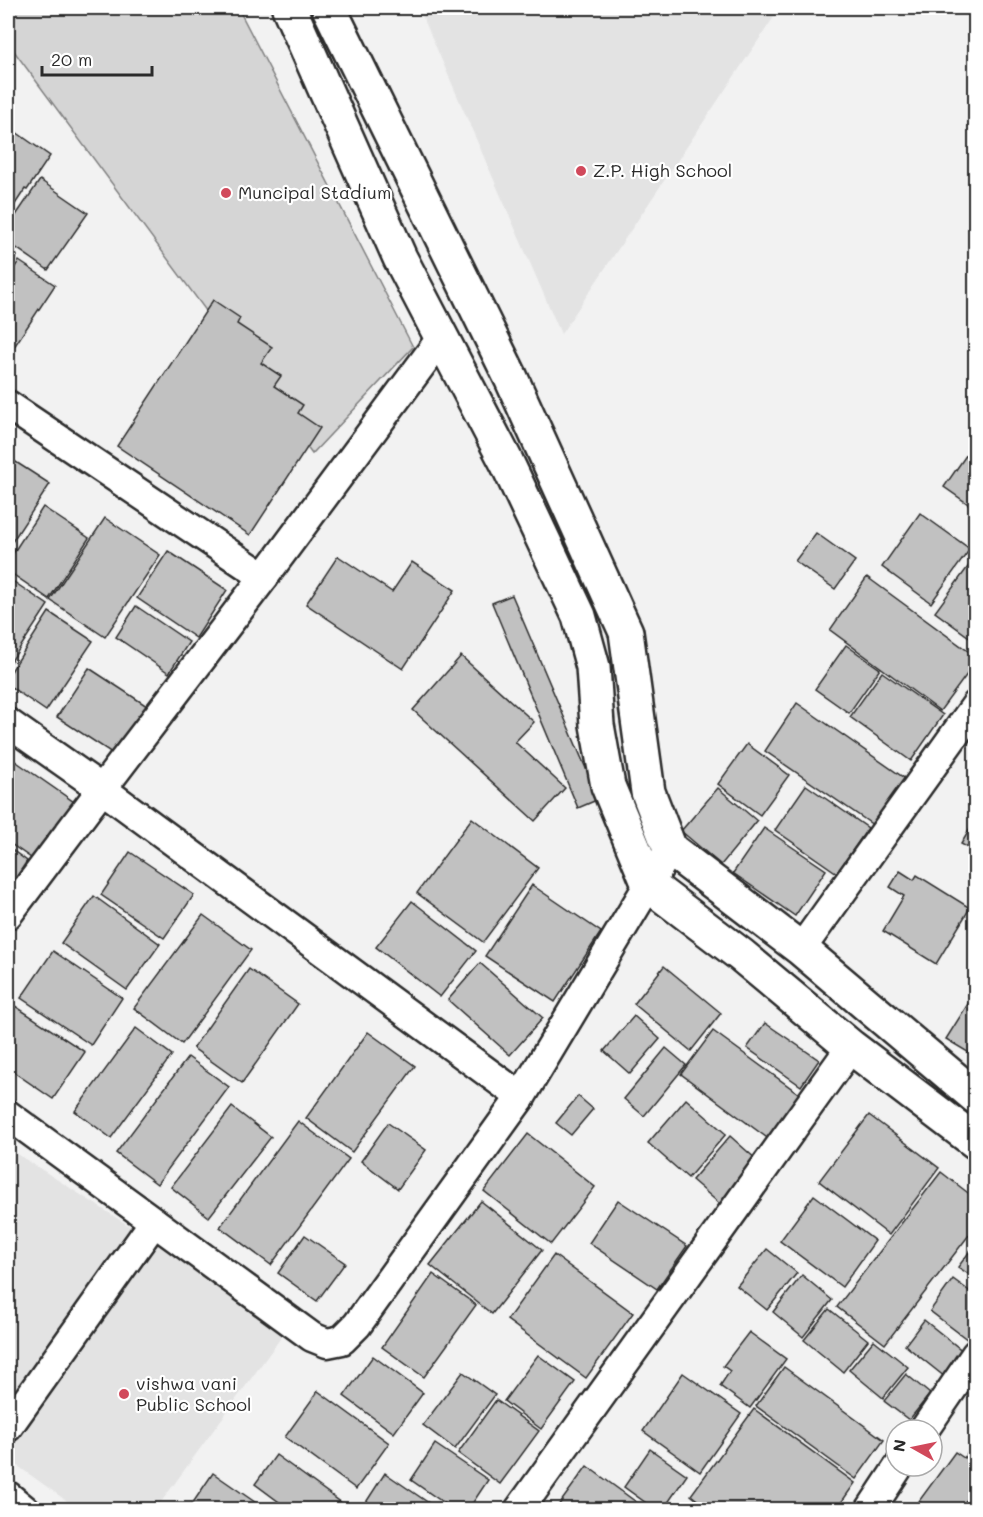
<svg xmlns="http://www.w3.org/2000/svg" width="983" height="1517" font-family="Mali,sans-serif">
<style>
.built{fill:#e3e3e3}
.green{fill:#d5d5d5;stroke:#808080;stroke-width:1.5}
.building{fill:#c1c1c1;stroke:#2b2b2b;stroke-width:1.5}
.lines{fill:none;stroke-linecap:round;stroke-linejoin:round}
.street-casing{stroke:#2b2b2b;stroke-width:33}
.secondary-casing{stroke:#2b2b2b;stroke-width:38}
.street{stroke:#fff;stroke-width:28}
.secondary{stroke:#fff;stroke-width:33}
.poi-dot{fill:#d1495b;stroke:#fff;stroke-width:2}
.labels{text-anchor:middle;stroke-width:4.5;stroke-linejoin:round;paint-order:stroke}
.poi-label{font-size:18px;fill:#2b2b2b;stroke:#fff;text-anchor:start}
</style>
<rect width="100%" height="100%" fill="#f2f2f2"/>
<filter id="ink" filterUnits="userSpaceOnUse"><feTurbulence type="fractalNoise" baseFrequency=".0167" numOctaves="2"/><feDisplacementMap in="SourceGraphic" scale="12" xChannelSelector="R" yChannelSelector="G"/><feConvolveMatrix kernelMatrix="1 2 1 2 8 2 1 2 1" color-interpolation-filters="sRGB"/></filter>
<g filter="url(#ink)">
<!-- built -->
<g class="built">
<polygon points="419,8 780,8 561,334"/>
<polygon points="8,1148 288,1328 156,1509 78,1509 8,1459"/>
</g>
<!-- green -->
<polygon class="green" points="8,8 238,8 413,347 312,454 8,43"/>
<!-- building -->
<g class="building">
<polygon points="13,130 50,156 27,190 25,189 8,215 8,139"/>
<polygon points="40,180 88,213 48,270 8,242 8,227"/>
<polygon points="8,250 17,256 8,270"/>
<polygon points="19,261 55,285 8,356 8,277"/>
<polygon points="213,300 240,318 237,324 272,347 261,363 281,376 274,386 303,405 298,413 320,428 250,535 117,446"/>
<polygon points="976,441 976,506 974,508 944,487"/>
<polygon points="8,457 50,484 8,548"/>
<polygon points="43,507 89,538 49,599 8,571 8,561"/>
<polygon points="920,513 970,549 931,603 882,567"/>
<polygon points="105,518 160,555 105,637 50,600"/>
<polygon points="816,533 855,561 835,589 795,561"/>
<polygon points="168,551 227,590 196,638 137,598"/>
<polygon points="338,556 392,592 412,562 455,590 403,669 306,604"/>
<polygon points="973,560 976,562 976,642 935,612"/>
<polygon points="867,577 976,657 976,662 940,711 830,630"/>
<polygon points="8,578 48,605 8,666"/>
<polygon points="512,595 599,799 578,808 492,603"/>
<polygon points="136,606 189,642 169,673 116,637"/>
<polygon points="49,612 93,641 46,711 8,685 8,676"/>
<polygon points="846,645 880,669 849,713 815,689"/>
<polygon points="461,656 534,722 515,742 565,788 535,821 413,710"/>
<polygon points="89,668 147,706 115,755 57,717"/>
<polygon points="882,672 943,715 911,761 850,717"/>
<polygon points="797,703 907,780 876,827 765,751"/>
<polygon points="747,744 789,775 760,815 718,784"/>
<polygon points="8,756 74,802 34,860 8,842"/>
<polygon points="806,785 868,828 837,873 775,830"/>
<polygon points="718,788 757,821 721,865 681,831"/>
<polygon points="472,818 538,868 483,942 417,893"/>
<polygon points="976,819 976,852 961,844"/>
<polygon points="764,828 826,870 795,916 733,873"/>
<polygon points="8,847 27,861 8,890"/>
<polygon points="130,852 194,895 164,938 101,895"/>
<polygon points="900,871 914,880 917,875 970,908 936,964 883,931 904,896 890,887"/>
<polygon points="532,885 601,932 555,1002 485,956"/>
<polygon points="94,896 160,944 127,990 61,943"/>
<polygon points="412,901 476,951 440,997 376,947"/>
<polygon points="203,915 251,950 182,1044 134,1008"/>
<polygon points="53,951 122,998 91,1045 21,998"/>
<polygon points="480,963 543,1018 510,1055 448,1000"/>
<polygon points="664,966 721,1013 691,1051 634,1004"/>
<polygon points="249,969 298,1004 242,1083 193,1048"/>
<polygon points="976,991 976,1057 946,1039"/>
<polygon points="15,1006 85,1052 53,1099 8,1068 8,1018"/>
<polygon points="634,1016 660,1039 630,1074 604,1051"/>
<polygon points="765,1023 819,1060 801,1086 747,1048"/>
<polygon points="136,1028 172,1055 111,1138 75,1111"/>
<polygon points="713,1031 802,1096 770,1140 681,1074"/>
<polygon points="368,1032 415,1066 352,1152 306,1118"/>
<polygon points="666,1048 686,1065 644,1116 624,1099"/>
<polygon points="188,1057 229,1087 157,1184 116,1153"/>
<polygon points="578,1096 593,1109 571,1135 556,1123"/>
<polygon points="686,1099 726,1134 688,1178 648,1143"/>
<polygon points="232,1107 271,1137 209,1217 171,1187"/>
<polygon points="869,1115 939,1168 889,1235 819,1181"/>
<polygon points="298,1121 349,1159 271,1265 220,1227"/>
<polygon points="388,1123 426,1150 398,1189 361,1161"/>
<polygon points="528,1134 595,1187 551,1244 484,1191"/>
<polygon points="730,1136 757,1160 720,1204 692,1180"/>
<polygon points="941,1172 976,1199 976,1226 885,1344 837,1307"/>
<polygon points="814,1195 875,1241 842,1287 780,1241"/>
<polygon points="618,1200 687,1246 657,1289 589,1243"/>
<polygon points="481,1201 542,1250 492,1314 430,1265"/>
<polygon points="305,1235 345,1263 317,1301 278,1273"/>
<polygon points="976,1243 976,1279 958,1267"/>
<polygon points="767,1249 797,1273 767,1310 737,1286"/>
<polygon points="554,1255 633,1313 586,1378 507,1320"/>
<polygon points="433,1274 476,1305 424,1377 382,1347"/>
<polygon points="802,1275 832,1300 803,1337 773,1312"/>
<polygon points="953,1279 976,1296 976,1329 968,1340 930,1311"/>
<polygon points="829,1309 868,1340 843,1372 804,1340"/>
<polygon points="924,1320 964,1352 945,1377 905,1345"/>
<polygon points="749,1332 786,1359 750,1408 720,1386 730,1371 723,1366"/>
<polygon points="874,1340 908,1367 883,1398 849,1370"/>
<polygon points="538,1355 575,1382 541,1429 504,1401"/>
<polygon points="373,1356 423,1393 394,1433 344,1396"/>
<polygon points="784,1367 884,1440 856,1479 756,1406"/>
<polygon points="463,1372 495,1395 455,1449 423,1425"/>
<polygon points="683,1373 741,1414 700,1472 643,1431"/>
<polygon points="906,1374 930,1394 909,1420 884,1401"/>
<polygon points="318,1391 389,1443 356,1489 285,1437"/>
<polygon points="496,1400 539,1431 500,1484 458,1453"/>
<polygon points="754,1409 855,1483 836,1510 710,1510 691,1495"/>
<polygon points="435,1444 488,1480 468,1510 454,1510 411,1480"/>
<polygon points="650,1449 687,1475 663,1510 656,1510 624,1487"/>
<polygon points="970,1449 976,1453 976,1487 959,1510 930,1510 919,1501 955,1452 964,1458"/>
<polygon points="276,1455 346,1506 343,1510 290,1510 255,1484"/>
<polygon points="587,1466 647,1510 555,1510"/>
<polygon points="213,1473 262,1507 261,1510 188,1510"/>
<polygon points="385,1473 439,1510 361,1510"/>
</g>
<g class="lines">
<!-- street casing -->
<g class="street-casing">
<g id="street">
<polyline points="8,405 264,577 102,789 8,723"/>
<polyline points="264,577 442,337"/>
<polyline points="8,914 102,789 521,1097"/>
<polyline points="801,949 976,705"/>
<polyline points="8,1115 312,1337 327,1343 342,1340 357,1325 521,1097 670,849"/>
<polyline points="8,1427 154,1222"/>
<polyline points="924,1430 976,1354"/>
<polyline points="8,1496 25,1510"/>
<polyline points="519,1510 851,1047"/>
<polyline points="870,1510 899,1466"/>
</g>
</g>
<!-- secondary casing -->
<g class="secondary-casing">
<g id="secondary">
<polyline points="289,8 400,258 507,463 579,616 593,667 597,725 608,786 649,885 741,955 851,1047 976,1142"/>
<polyline points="329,8 511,378 626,632 648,792 670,849 801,949 976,1097"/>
</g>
</g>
<!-- street -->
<use href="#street" class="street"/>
<!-- secondary -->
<use href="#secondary" class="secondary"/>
</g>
</g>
<!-- markers -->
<g class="poi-dot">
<circle cx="581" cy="171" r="6"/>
<circle cx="226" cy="193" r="6"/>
<circle cx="124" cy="1394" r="6"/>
</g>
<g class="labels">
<!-- poi labels -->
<g class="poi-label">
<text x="593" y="177">Z.P. High School</text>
<text x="238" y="199">Muncipal Stadium</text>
<text x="136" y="1390">vishwa vani<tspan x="136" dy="21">Public School</tspan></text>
</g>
</g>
<!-- margin -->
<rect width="983" height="1517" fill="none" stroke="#fff" stroke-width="30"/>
<rect x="15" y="15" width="953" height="1487" fill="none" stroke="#2b2b2b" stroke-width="2" filter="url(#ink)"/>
<!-- north arrow -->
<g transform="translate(914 1448) rotate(279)"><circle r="28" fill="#ffffff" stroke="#aaaaaa" stroke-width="1.5"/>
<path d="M0-4.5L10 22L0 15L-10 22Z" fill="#d1495b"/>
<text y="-9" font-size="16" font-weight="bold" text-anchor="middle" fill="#2b2b2b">N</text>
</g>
<!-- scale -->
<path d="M42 66v9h110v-9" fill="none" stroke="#2b2b2b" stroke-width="3"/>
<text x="51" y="66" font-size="18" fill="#2b2b2b" stroke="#ffffff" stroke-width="4.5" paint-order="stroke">20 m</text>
</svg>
